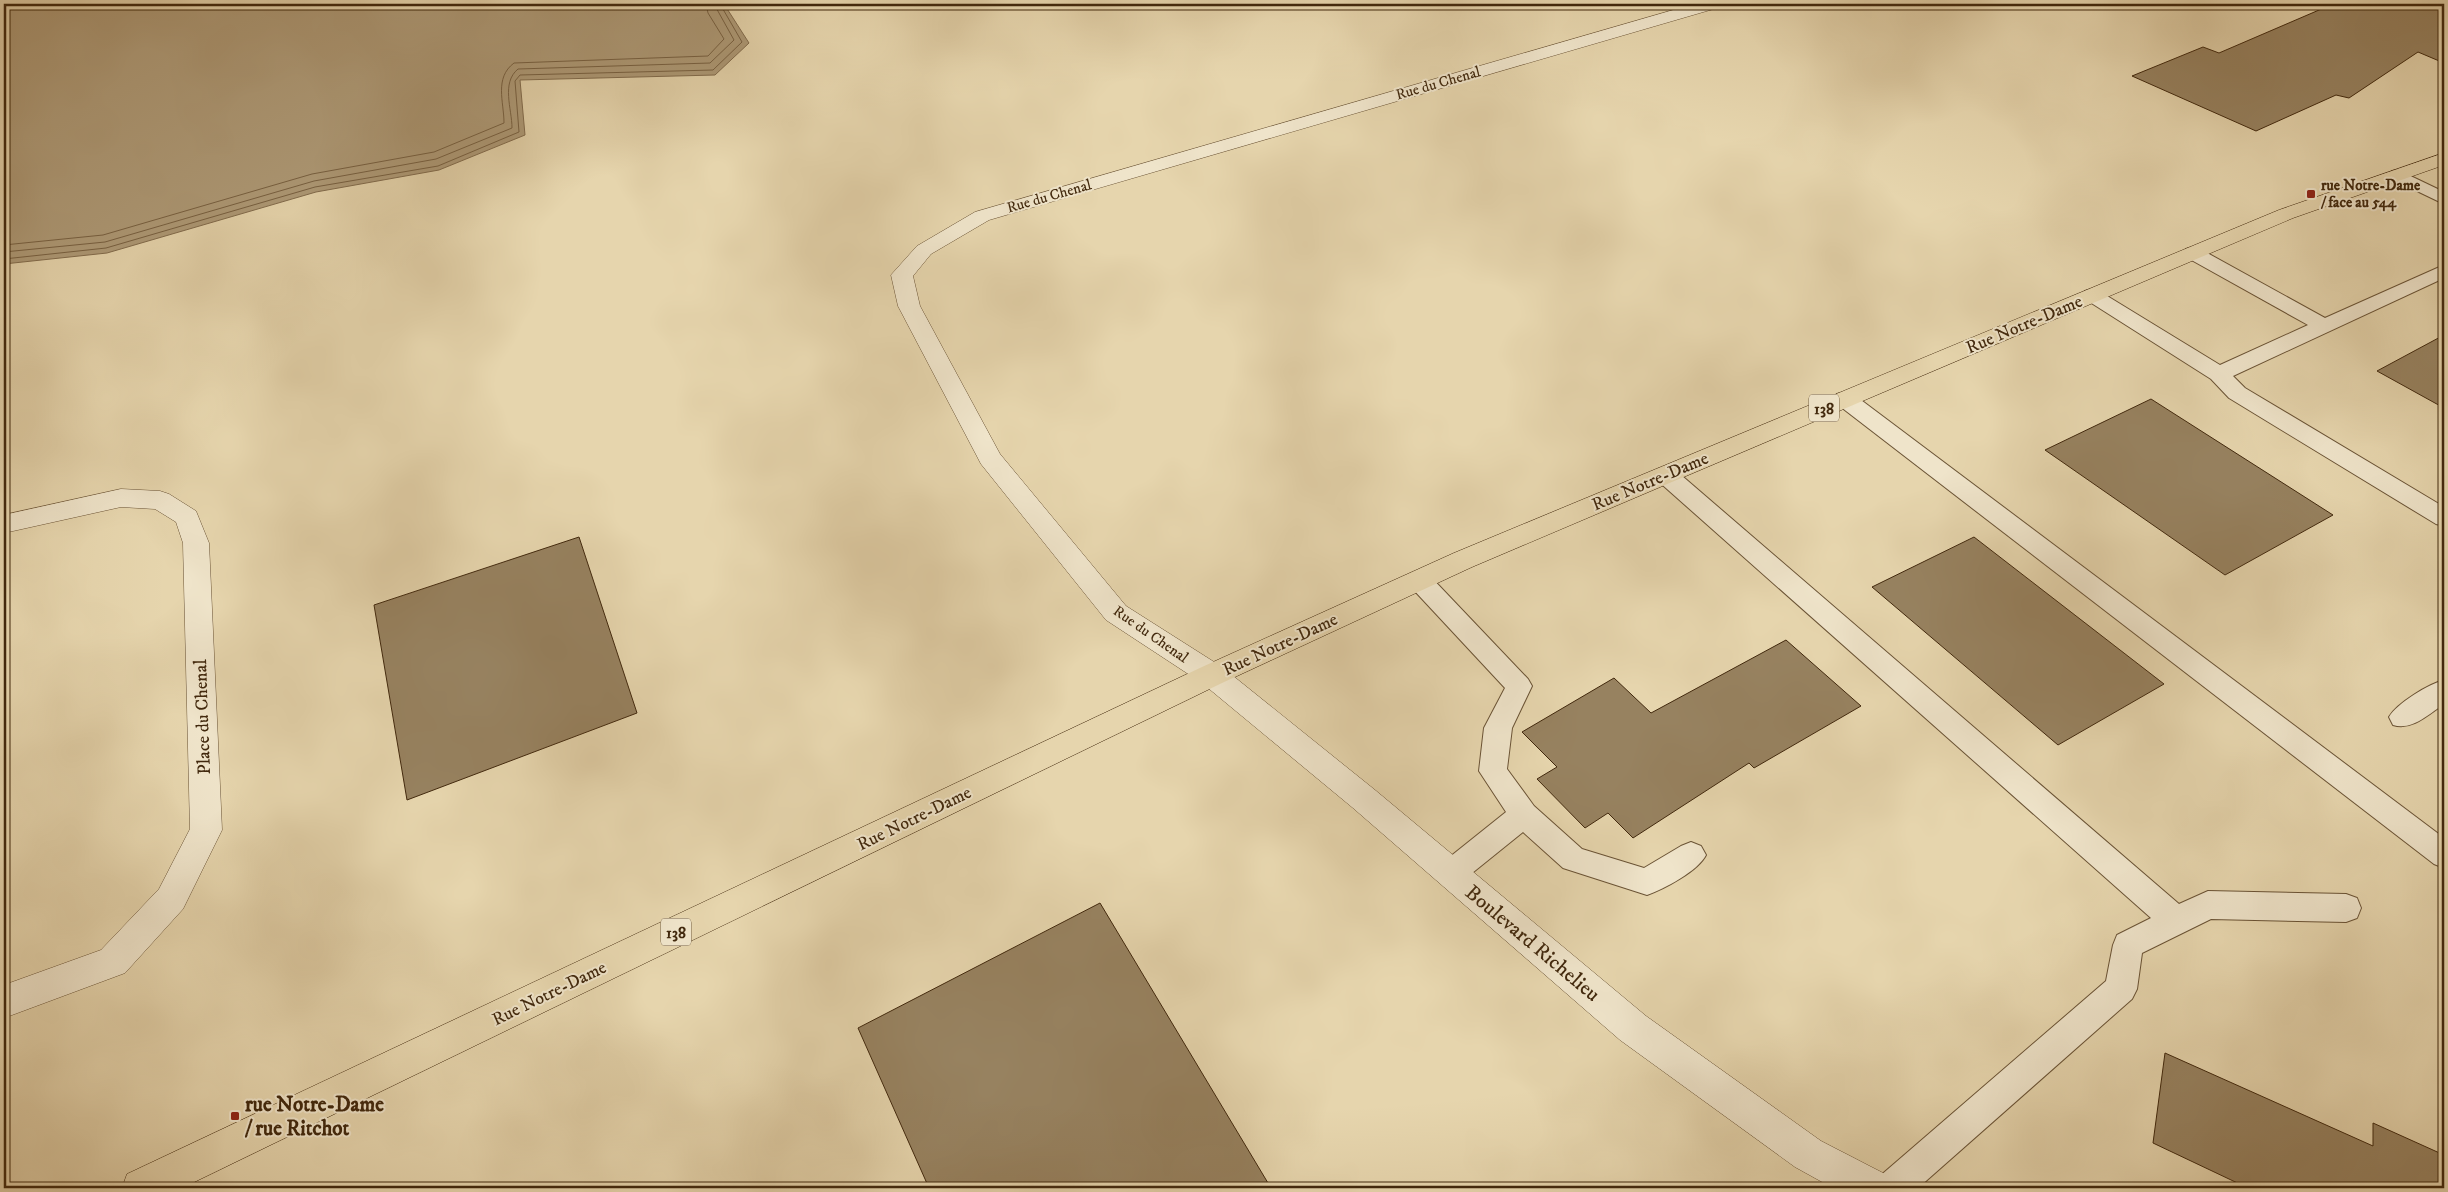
<svg xmlns="http://www.w3.org/2000/svg" width="2448" height="1192" font-family="'IM FELL DW Pica',serif">
<style>
.water{fill:#ae9a77;stroke:#826c4d}
.lines{fill:none;stroke-linecap:round;stroke-linejoin:round}
.shore{stroke:#786142;stroke-width:1}
.building{fill:#978260;stroke:#41280d}
.service-casing{stroke:#6a5335;stroke-width:2}
.minor-casing{stroke:#6a5335;stroke-width:1}
.primary-casing{stroke:#41280d;stroke-width:1}
.service{fill:#efe4ca;fill-rule:evenodd}
.minor{fill:#efe4ca;fill-rule:evenodd}
.primary{fill:#e6d5ad;fill-rule:evenodd}
.poi-dot{fill:#8f2418;stroke:#efe4ca;stroke-width:2}
.labels{text-anchor:middle;stroke-width:4;stroke-linejoin:round;paint-order:stroke}
.far-street-label{font-size:15px;fill:#41280d;stroke:#efe4ca}
.far-poi-label{font-size:15px;font-weight:bold;fill:#41280d;stroke:#efe4ca;text-anchor:start}
.shield{fill:#efe4ca;stroke:#756046;stroke-width:1}
.shield-label{font-size:16px;font-weight:bold;fill:#41280d}
.street-label{font-size:18px;fill:#41280d;stroke:#efe4ca}
.near-street-label{font-size:21px;fill:#41280d;stroke:#efe4ca}
.near-poi-label{font-size:21px;font-weight:bold;fill:#41280d;stroke:#efe4ca;text-anchor:start}
</style>
<rect width="100%" height="100%" fill="#e6d5ad"/>
<filter id="stains"><feTurbulence type="fractalNoise" baseFrequency=".004" numOctaves="4"/><feColorMatrix values="0 0 0 0 .2 0 0 0 0 .09 0 0 0 0 .02 0 0 0 .5 -.17"/></filter>
<radialGradient id="worn" r=".72"><stop offset=".6" stop-color="#630" stop-opacity="0"/><stop offset="1" stop-color="#630" stop-opacity=".3"/></radialGradient>
<!-- water -->
<polygon class="water" points="4,4 724,4 749,43 715,75 520,80 525,135 439,170 316,192 107,253 4,264"/>
<g class="lines">
<!-- shore -->
<g class="shore">
<path d="M4 245 103 235 312 174 434 152 504 123C504 102 494 78 514 63L708 56 724 39 708 13 706 4"/>
<path d="M4 252 105 242 314 181 436 159 512 128C512 109 501 83 518 69L710 63 734 40 714 4"/>
<polyline points="4,259 106,248 315,187 438,166 519,132 515,81 520,75 713,70 742,42 720,4"/>
</g>
</g>
<!-- building -->
<g class="building">
<polygon points="2333,4 2444,4 2444,63 2418,52 2349,98 2336,95 2256,131 2132,76 2203,47 2219,53"/>
<polygon points="2444,335 2444,408 2377,371"/>
<polygon points="2151,399 2333,515 2225,575 2045,450"/>
<polygon points="579,537 637,713 407,800 374,605"/>
<polygon points="1974,537 2164,684 2058,745 1872,587"/>
<polygon points="1786,640 1861,706 1754,768 1749,763 1633,838 1608,813 1585,828 1537,779 1557,767 1522,732 1614,678 1651,713"/>
<polygon points="1100,903 1271,1188 929,1188 858,1028"/>
<polygon points="2165,1053 2373,1146 2373,1123 2444,1155 2444,1188 2248,1188 2153,1143"/>
</g>
<g class="lines">
<!-- service casing -->
<g class="service-casing">
<g id="service">
<polygon points="2398,170 2444,192 2444,204 2392,179 2389,175 2392,171"/>
<polygon points="2193,247 2200,249 2325,318 2444,265 2444,278 2233,376 2245,388 2444,507 2444,526 2436,524 2229,398 2211,379 2085,299 2082,295 2085,291 2092,289 2099,291 2220,365 2308,325 2186,257 2183,253 2186,249"/>
<polygon points="1845,392 1853,394 2444,838 2444,868 2434,864 1837,404 1834,399 1837,394"/>
<polygon points="1666,467 1674,469 2179,904 2208,891 2346,894 2357,898 2361,908 2357,918 2346,922 2211,919 2142,953 2137,989 2132,999 1918,1188 1875,1188 1880,1176 2106,981 2113,945 2117,935 2151,918 1658,481 1655,475 1658,469"/>
<path d="M1419 571 1428 574 1528 679 1532 686 1512 728 1507 769 1534 806 1582 849 1644 868 1681 846 1691 842 1701 846 1706 855C1698 871 1664 889 1647 895L1563 868 1523 832 1461 882 1451 886 1441 882 1436 873 1441 864 1506 812 1479 771 1484 728 1505 688 1410 586 1407 580 1410 574Z"/>
<path d="M2444 680V704C2429 714 2412 731 2393 725L2389 717C2397 703 2429 684 2444 680Z"/>
</g>
</g>
<!-- minor casing -->
<g class="minor-casing">
<g id="minor">
<polygon points="1694,4 1719,4 1717,8 989,220 931,254 913,276 920,306 1000,454 1126,606 1222,667 1375,790 1646,1016 1821,1141 1885,1174 1890,1188 1833,1188 1795,1167 1620,1040 1353,808 1202,683 1106,620 981,464 898,306 891,275 917,246 975,212"/>
<polygon points="121,489 160,491 169,494 196,511 209,543 222,830 183,909 125,973 4,1018 4,985 101,950 159,889 190,829 183,543 176,522 155,509 121,507 4,533 4,515"/>
</g>
</g>
<!-- primary casing -->
<g class="primary-casing">
<polygon id="primary" points="2444,153 2444,165 2293,218 1472,567 1222,683 182,1188 122,1188 127,1174 1202,667 1454,553 2279,210"/>
</g>
<!-- service -->
<use href="#service" class="service"/>
<!-- minor -->
<use href="#minor" class="minor"/>
<!-- primary -->
<use href="#primary" class="primary"/>
</g>
<!-- markers -->
<g class="poi-dot">
<rect x="2306" y="189" width="10" height="10" rx="2.5"/>
<rect x="230" y="1111" width="10" height="10" rx="2.5"/>
</g>
<g class="labels">
<!-- far-street labels -->
<g class="far-street-label">
<text transform="translate(1438 83) rotate(-16)" y="5">Rue du Chenal</text>
<text transform="translate(1049 196) rotate(-16)" y="5">Rue du Chenal</text>
<text transform="translate(1151 634) rotate(35)" y="5">Rue du Chenal</text>
</g>
<!-- far-poi labels -->
<g class="far-poi-label">
<text x="2321" y="190">rue Notre-Dame<tspan x="2321" dy="17">/ face au 544</tspan></text>
</g>
<!-- shield labels -->
<g class="shield">
<rect x="1809" y="394.5" width="30" height="27" rx="4"/>
<rect x="661" y="918.5" width="30" height="27" rx="4"/>
</g>
<g class="shield-label">
<text x="1824" y="414">138</text>
<text x="676" y="938">138</text>
</g>
<!-- street labels -->
<g class="street-label">
<text transform="translate(2024 324) rotate(-23)" y="6">Rue Notre-Dame</text>
<text transform="translate(1650 481) rotate(-23)" y="6">Rue Notre-Dame</text>
<text transform="translate(1280 644) rotate(-25)" y="6">Rue Notre-Dame</text>
<text transform="translate(202 717) rotate(-92)" y="6">Place du Chenal</text>
<text transform="translate(914 818) rotate(-26)" y="6">Rue Notre-Dame</text>
<text transform="translate(549 993) rotate(-26)" y="6">Rue Notre-Dame</text>
</g>
<!-- near-street labels -->
<g class="near-street-label">
<text transform="translate(1533 943) rotate(40)" y="7">Boulevard Richelieu</text>
</g>
<!-- near-poi labels -->
<g class="near-poi-label">
<text x="245" y="1111">rue Notre-Dame<tspan x="245" dy="24">/ rue Ritchot</tspan></text>
</g>
</g>
<!-- margin -->
<rect width="2448" height="1192" fill="none" stroke="#e6d5ad" stroke-width="20"/>
<rect x="5" y="5" width="2438" height="1182" fill="none" stroke="#41280d" stroke-width="2.5"/>
<rect x="10" y="10" width="2428" height="1172" fill="none" stroke="#41280d"/>
<rect width="100%" height="100%" filter="url(#stains)"/>
<rect width="100%" height="100%" fill="url(#worn)"/>
</svg>
